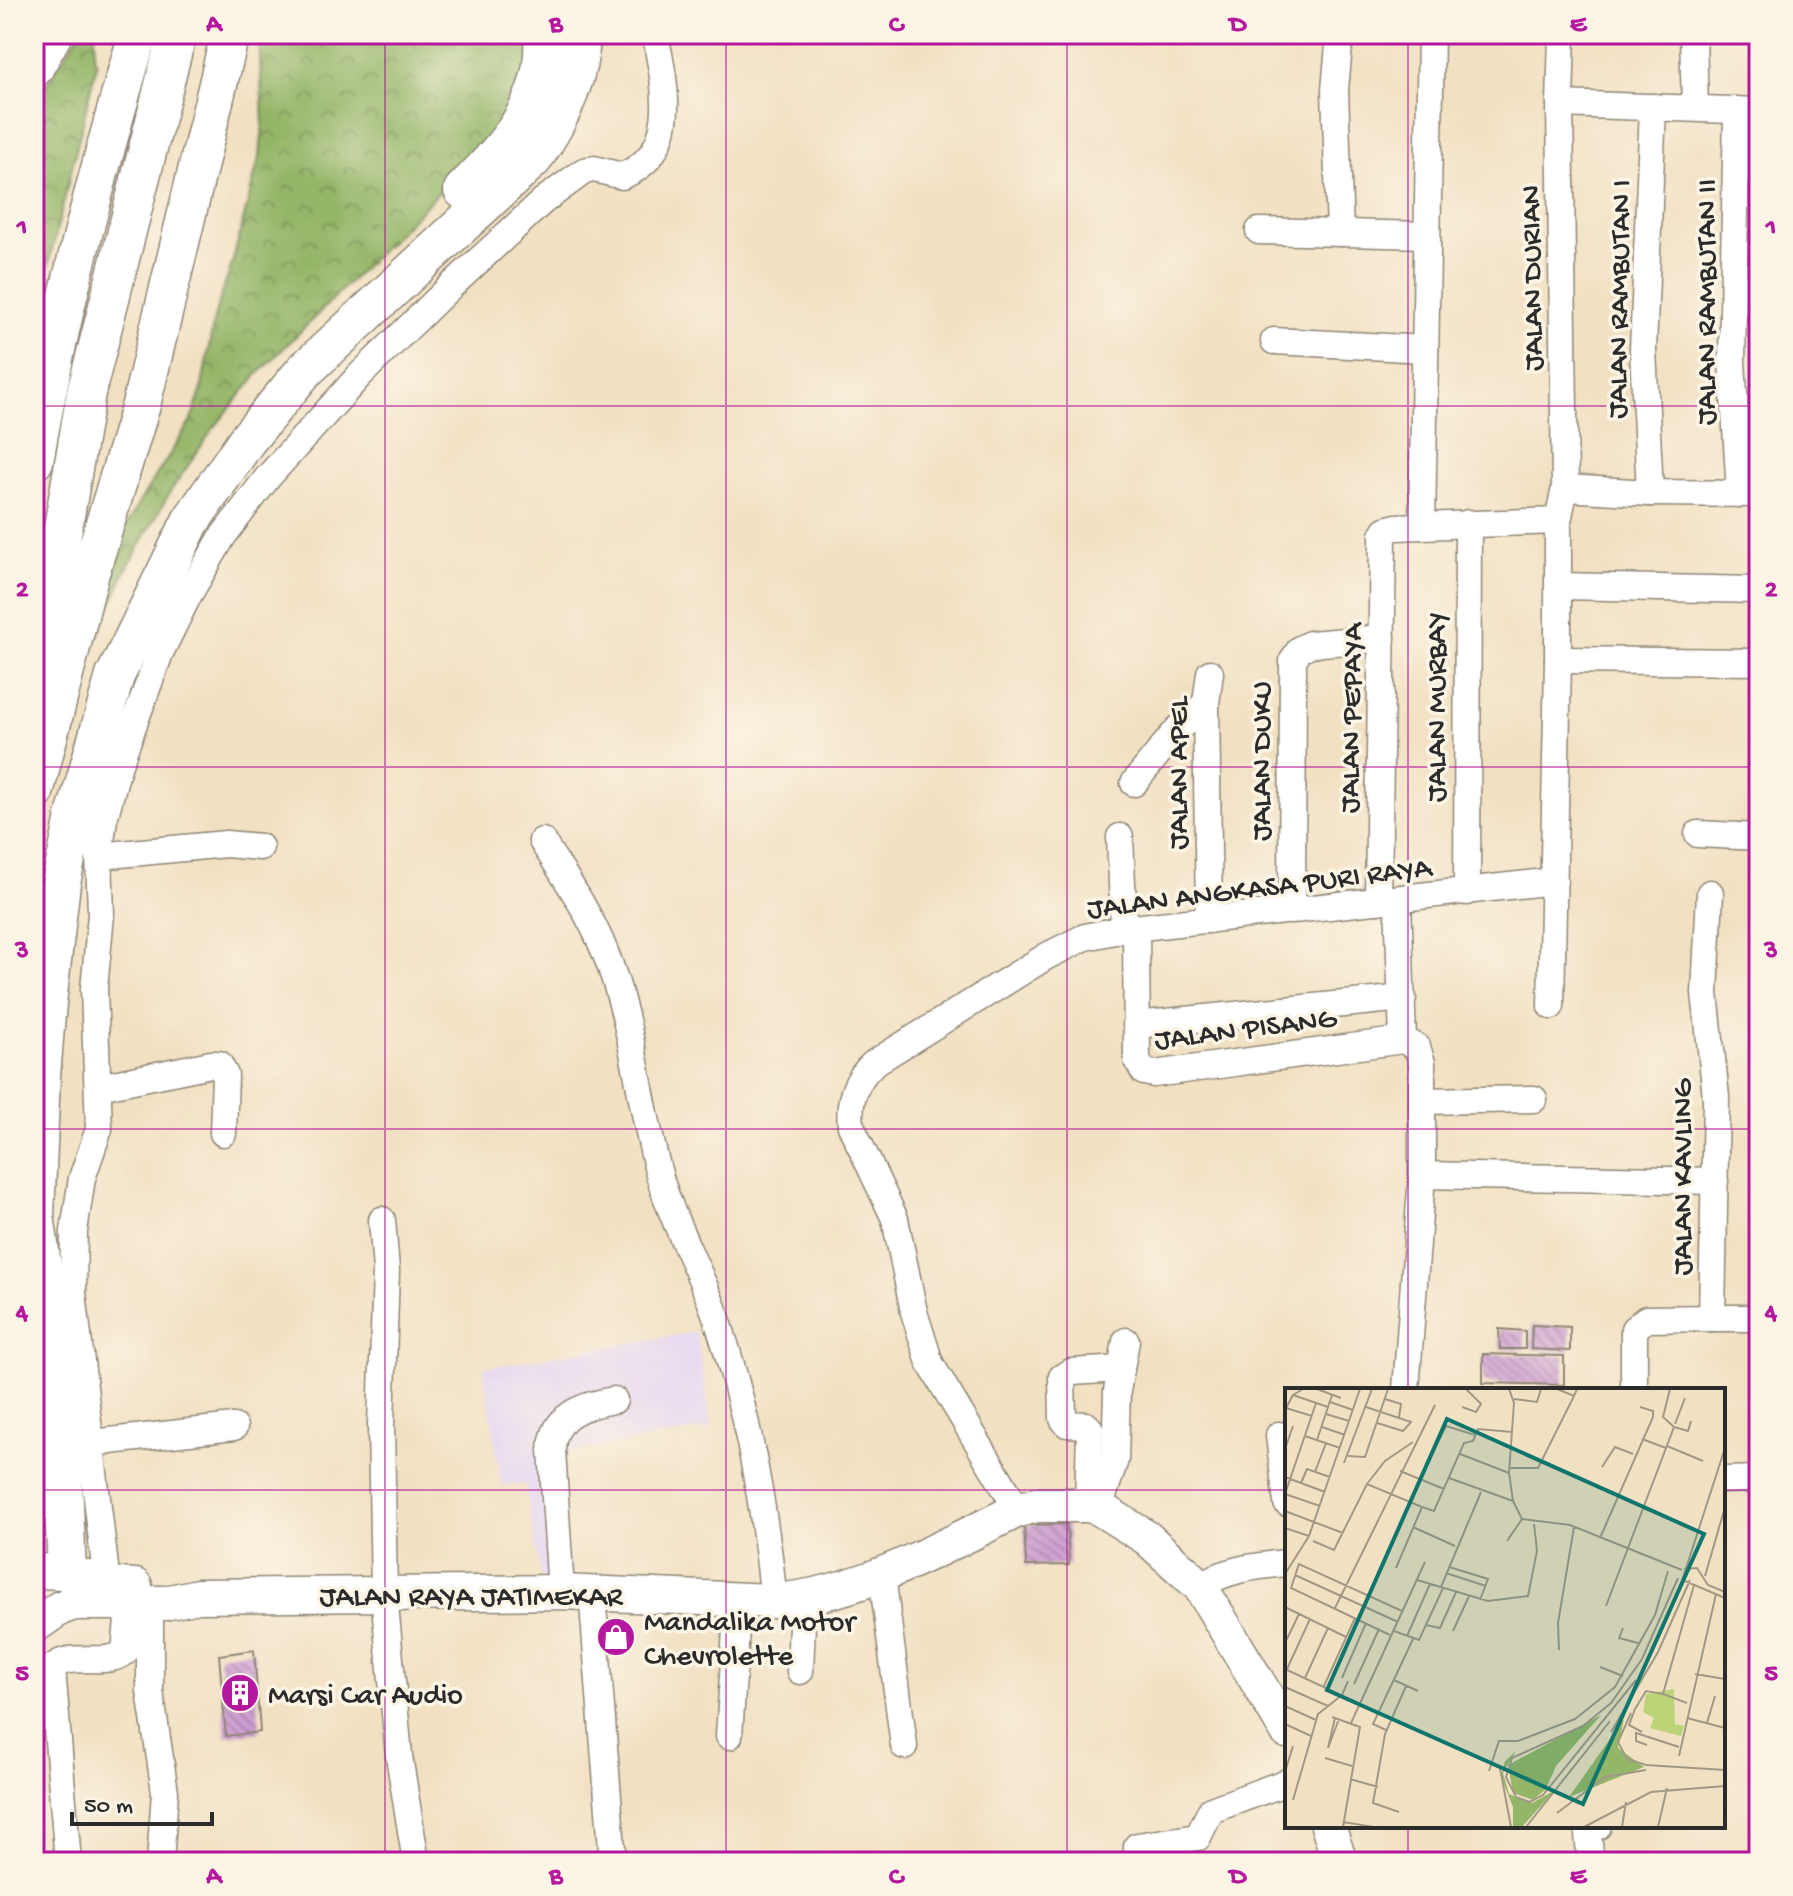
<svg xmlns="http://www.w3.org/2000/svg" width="1793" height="1896" font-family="'Gochi Hand',sans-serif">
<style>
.built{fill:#e3d3f3}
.forest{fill:url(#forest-crowns);stroke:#60704a;stroke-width:2}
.building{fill:url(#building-back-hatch)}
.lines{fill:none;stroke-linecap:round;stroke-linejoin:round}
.minor-casing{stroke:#8e8676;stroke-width:29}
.major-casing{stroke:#8e8676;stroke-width:37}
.highway-casing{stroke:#8e8676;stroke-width:41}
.minor{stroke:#fff;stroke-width:26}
.major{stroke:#fff;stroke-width:34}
.highway{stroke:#fff;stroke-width:38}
.grid{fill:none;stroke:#b5179e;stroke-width:2;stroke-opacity:0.55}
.labels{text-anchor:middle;stroke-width:7;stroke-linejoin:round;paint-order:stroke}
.street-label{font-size:30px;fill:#2b2b2b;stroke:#fcf5e5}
.poi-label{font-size:30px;fill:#2b2b2b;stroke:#fcf5e5;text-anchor:start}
.inset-road{fill:none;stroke:#a29886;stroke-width:2}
.view{fill:#0f766e;fill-opacity:0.15;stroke:#0f766e;stroke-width:4}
.inset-edge{fill:none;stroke:#2b2b2b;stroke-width:4}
.neatline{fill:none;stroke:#b5179e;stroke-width:3}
.grid-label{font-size:26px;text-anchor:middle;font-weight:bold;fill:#b5179e}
</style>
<defs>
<pattern id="forest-crowns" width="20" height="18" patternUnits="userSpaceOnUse" patternTransform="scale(2)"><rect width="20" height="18" fill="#94b668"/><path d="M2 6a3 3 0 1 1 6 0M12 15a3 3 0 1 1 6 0" fill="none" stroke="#799456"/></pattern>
<pattern id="building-back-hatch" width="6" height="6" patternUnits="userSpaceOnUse" patternTransform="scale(2)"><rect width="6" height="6" fill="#cc9cd0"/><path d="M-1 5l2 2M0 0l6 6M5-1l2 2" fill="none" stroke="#a67fa9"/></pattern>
</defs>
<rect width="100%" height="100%" fill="#fcf5e5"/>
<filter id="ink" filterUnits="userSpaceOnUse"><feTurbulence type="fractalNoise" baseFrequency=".0125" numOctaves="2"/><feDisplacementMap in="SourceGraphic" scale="16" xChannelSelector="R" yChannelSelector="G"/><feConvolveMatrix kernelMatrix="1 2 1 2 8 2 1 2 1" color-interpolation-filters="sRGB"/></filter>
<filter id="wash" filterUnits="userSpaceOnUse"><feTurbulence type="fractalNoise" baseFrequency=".006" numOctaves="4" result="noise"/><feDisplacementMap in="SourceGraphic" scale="32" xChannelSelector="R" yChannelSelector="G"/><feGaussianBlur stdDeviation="1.8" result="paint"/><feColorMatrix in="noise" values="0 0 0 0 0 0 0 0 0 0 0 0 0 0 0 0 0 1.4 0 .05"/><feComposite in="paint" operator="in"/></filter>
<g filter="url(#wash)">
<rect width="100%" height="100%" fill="#f2e0c2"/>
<!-- built -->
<polygon class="built" points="696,1332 712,1428 552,1455 573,1587 543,1592 525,1483 502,1486 483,1368"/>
<!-- forest -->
<g class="forest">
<polygon points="79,34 95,34 94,57 97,63 34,325 34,103"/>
<polygon points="259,34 539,34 532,80 487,149 444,187 256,376 213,429 170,492 126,570 73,694 103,567 140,501 191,421 201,392 215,314 232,264 260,155 263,124"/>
</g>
<g id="blocks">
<!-- building -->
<g class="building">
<polygon points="1532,1325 1570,1327 1570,1351 1531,1349"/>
<polygon points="1499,1329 1525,1331 1525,1349 1500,1349"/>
<polygon points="1483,1354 1564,1356 1564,1385 1483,1383"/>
<polygon points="1067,1524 1069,1565 1026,1566 1024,1525"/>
<polygon points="254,1650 260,1732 226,1736 219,1655"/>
</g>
</g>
</g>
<g filter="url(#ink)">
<use href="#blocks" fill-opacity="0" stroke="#8e8676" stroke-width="2"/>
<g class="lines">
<!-- minor casing -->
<g class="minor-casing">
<g id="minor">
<polyline points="1693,34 1695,108"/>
<polyline points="1560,104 1759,111"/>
<polyline points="1737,110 1732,361 1740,494"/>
<polyline points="1259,231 1426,235"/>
<polyline points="1340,233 1335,90 1340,34"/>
<polyline points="1274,341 1425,349"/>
<polyline points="1565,488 1650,493 1759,494"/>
<polyline points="1650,493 1643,350 1653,107"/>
<polyline points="1422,526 1431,34"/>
<polyline points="1559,586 1759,590"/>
<polyline points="1558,660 1759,662"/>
<polyline points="1134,783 1177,730 1206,703"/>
<polyline points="1698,834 1759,837"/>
<polyline points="1120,837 1124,929"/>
<path d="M542 841C565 877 589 912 605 952 634 1023 639 1107 661 1181 675 1228 700 1270 716 1316 746 1405 765 1508 774 1601"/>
<polyline points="99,856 226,844 260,847"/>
<polyline points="1467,892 1468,523"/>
<polyline points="1398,900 1403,1040"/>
<polyline points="1378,901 1383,535 1386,530 1396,527 1558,521"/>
<polyline points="1292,911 1293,660 1300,649 1310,644 1382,638"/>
<polyline points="1209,920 1206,703 1210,673"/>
<polyline points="1136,928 1137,1060 1144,1072 1154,1074 1403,1040"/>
<polyline points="1551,1006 1558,660 1558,521 1565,488 1560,104 1562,34"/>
<polyline points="1136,1025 1403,998"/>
<polyline points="1403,1040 1417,1047 1422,1063 1422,1175 1406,1390"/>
<polyline points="99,1087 211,1064 219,1064 225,1075 223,1133"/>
<polyline points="1422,1101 1534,1099"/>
<polyline points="1422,1175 1715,1181"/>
<polyline points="382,1220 386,1270 381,1425 384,1594 399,1756 416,1862"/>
<polyline points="1712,1318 1759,1318"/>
<polyline points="1634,1390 1634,1329 1646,1319 1712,1318 1716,1097 1705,993 1710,893"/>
<polyline points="1279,1435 1287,1503"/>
<polyline points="92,1443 234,1427"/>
<polyline points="1723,1480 1759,1479"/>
<polyline points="1088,1505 1090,1429 1086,1425 1067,1424 1063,1419 1062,1377 1071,1372 1121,1369"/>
<polyline points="1099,1508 1115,1460 1117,1391 1126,1341"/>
<path d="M1018 1510 930 1363 914 1312 895 1219 851 1126C848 1100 855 1080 874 1063L1047 956 1085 937 1124 929 1554 881"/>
<polyline points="882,1575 904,1746"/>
<path d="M107 1584 73 1293 74 1231 82 1178 99 1129 94 989 101 914 99 856 104 819 118 767 160 653 188 596 223 536 268 477 360 375 449 288 543 201 584 171 594 169 622 176C682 152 665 84 655 34"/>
<path d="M1200 1586C1227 1569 1255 1566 1287 1563"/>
<path d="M561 1592 552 1450C553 1414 584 1405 614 1400"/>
<polyline points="592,1592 613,1862"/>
<polyline points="150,1603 150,1691 165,1792 160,1862"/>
<polyline points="800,1671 803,1600"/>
<polyline points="729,1736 738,1600"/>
<path d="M68 1862 52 1668C70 1650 105 1668 125 1652L128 1620 124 1586"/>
<polyline points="1137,1862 1137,1846 1198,1837 1211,1810 1287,1782"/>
<polyline points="1591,1862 1588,1835 1591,1829 1598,1826"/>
</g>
</g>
<!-- major casing -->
<g class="major-casing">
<g id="major">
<polyline points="34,1571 67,1572 107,1584 135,1586"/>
<path d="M34 1626 60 1608 74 1603H165L198 1596 561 1592 774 1601C862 1594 939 1548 1018 1510L1036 1505H1088L1099 1508 1147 1538 1200 1586 1287 1731"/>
<polyline points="1328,1826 1340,1862"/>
</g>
</g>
<!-- highway casing -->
<g class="highway-casing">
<g id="highway">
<polyline points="34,68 53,34"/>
<path d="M463 190C507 147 548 101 543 34"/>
<path d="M34 461C59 317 97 175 138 34"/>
<polyline points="34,712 41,656 86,393 177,34"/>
<polyline points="34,793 89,576 141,405 230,34"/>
<path d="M67 1572 59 1390 35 1215 41 1076 47 1003 61 883 76 813 115 676 191 521 246 441 304 371 533 159C559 122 580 80 581 34"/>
</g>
</g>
<!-- minor -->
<use href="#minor" class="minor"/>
<!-- major -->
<use href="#major" class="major"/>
<!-- highway -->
<use href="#highway" class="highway"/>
</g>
</g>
<!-- grid -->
<path class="grid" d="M385 34V1862M726 34V1862M1067 34V1862M1408 34V1390M34 406H1759M34 767H1759M34 1129H1759M34 1490H1287M1723 1490H1759M1408 1826V1862"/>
<!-- icons -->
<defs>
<g id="shop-disc" transform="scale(2)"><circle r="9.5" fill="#b5179e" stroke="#fcf5e5"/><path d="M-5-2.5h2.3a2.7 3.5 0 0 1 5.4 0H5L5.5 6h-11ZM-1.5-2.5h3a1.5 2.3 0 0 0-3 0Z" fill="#fff"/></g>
<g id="building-disc" transform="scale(2)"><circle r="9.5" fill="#b5179e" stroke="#fcf5e5"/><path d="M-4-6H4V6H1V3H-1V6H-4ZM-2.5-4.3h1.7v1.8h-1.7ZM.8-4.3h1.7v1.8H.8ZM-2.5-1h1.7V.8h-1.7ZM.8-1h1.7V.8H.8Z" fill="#fff"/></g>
</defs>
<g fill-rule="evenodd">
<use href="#shop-disc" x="616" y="1637"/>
<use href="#building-disc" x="240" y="1693"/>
</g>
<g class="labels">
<!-- street labels -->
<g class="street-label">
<text transform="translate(1530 278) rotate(-91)" y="10">JALAN DURIAN</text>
<text transform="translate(1617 299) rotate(-89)" y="10">JALAN RAMBUTAN I</text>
<text transform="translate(1705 302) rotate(-90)" y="10">JALAN RAMBUTAN II</text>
<text transform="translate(1435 707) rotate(-90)" y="10">JALAN MURBAY</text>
<text transform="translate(1349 718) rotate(-89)" y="10">JALAN PEPAYA</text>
<text transform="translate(1260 761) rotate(-90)" y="10">JALAN DUKU</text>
<text transform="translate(1177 773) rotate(-90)" y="10">JALAN APEL</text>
<text transform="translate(1259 886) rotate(-7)" y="10">JALAN ANGKASA PURI RAYA</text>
<text transform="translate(1245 1027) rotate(-7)" y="10">JALAN PISANG</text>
<text transform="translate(1681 1177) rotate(-90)" y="10">JALAN KAVLING</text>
<text x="471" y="1605">JALAN RAYA JATIMEKAR</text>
</g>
<!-- poi labels -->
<g class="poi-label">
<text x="644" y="1630">Mandalika Motor<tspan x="644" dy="34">Chevrolette</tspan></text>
<text x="268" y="1703">Marsi Car Audio</text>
</g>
</g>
<!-- overview -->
<g transform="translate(1285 1388)">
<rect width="440" height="440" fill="#f2e0c2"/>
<path d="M389 301 390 336 399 338 396 348 365 340 369 330 358 324 361 306Z" fill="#bbd478"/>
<path d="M316 327 271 378 261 401 248 412 228 405 223 377ZM339 331 333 360 359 379 284 409ZM231 363 218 385 224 406 247 415 270 402 237 439H228V419L216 389 220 373Z" fill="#94b668"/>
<path class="inset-road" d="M32 1 56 10M224 1 229 15 224 85 228 113 237 131 285 137 397 182M272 1 289 8 292 1M8 7 43 19M100 11 116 16 114 29M229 11 252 14 256 1M45 14 68 22M81 19 126 34 118 43 92 35M177 19 191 24 196 16 181 1M1 20 27 28M0 22 8 7 18 1M41 26 64 33M390 36 400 10M37 39 60 47M389 39 403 43 406 33M20 48 55 60M357 51 381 60M32 52 47 7M382 58 418 73M0 61 8 38M175 66 224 85M63 68 80 69 103 1M59 75 87 1M317 79 330 59 348 66M225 80H253L289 8M115 83 159 101M30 84 41 55M0 89 40 104M164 90 228 113M135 91 161 38 190 47M16 95 22 81 45 89M82 96 100 73 128 54M0 106 31 15M0 106 35 118M0 123 58 145M128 139 170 158M0 140 24 148M315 150 368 29V23L355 19M28 153 49 162 82 96 137 119M222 153 237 131M164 179 203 191 195 212M111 180 137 119 149 123 179 55 188 53 193 41 227 44M399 181 412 180 423 197 440 204M161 185 201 198M0 186 24 148 75 1M10 187 113 234M420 188 440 119M132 192 203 213 243 208 252 163 249 136M400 193 440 210M156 199 196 104M395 199 440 60M84 208 102 169M321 218 389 39 378 29 385 1M0 219 61 249M50 220 150 17M141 237 155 240 171 204M338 240 334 250 353 255M109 243 134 252 158 200M168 243 184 208M105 247 6 200 14 176 117 223M122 248 145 196M0 255 14 226M274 262 273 235 289 139M315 279 338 288M0 281 75 316M2 281 25 231M410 286 440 291M20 290 43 240M57 290 81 235M109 292 133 303M351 292 258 407 245 414 231 409 221 389 227 370 298 338 326 315 357 271 393 190M69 296 94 241M39 298 70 230M0 299 43 318M402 315 378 306 409 197M0 318 31 332M346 325 333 354 342 371 361 377 440 382M47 329 75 339 58 439M50 330 43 360 54 331M402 330 440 340M66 335 140 174M422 335 430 308M0 336 26 348M101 342 88 336 128 251M326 344 373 264 405 192M357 344 344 337 350 321 361 303 378 306M362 357 351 353V345L394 359M394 368 431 206M40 370 67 378M215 380 226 439M204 383 214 353H233L290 331 330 299 370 227 383 183M0 384 8 358M65 391 93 399M8 412 33 326 57 307 63 293M114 424 88 415 100 346 121 298M272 425 320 389 361 382M58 434 89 439M241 439 325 333M299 439 366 404 440 398M337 439 341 414M373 439 382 400"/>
<path class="view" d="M162 31 419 146 298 416 42 302Z"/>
<rect width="440" height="440" class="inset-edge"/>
</g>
<!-- margin -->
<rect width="1793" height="1896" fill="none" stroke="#fcf5e5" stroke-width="88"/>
<!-- scale -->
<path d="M72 1812v12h140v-12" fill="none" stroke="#2b2b2b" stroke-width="4"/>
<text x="84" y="1812" font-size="24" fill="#2b2b2b" stroke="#fcf5e5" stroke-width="6" paint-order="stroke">50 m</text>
<rect x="44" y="44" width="1705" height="1808" class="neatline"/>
<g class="grid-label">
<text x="214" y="31">A</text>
<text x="556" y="31">B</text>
<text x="896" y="31">C</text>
<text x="1238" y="31">D</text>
<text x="1578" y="31">E</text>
<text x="22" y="234">1</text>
<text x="1771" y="234">1</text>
<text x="22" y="596">2</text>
<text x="1771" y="596">2</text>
<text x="22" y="957">3</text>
<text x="1771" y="957">3</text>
<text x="22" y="1319">4</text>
<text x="1771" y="1319">4</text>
<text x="22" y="1680">5</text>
<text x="1771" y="1680">5</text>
<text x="214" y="1883">A</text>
<text x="556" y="1883">B</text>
<text x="896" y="1883">C</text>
<text x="1238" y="1883">D</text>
<text x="1578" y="1883">E</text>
</g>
</svg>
